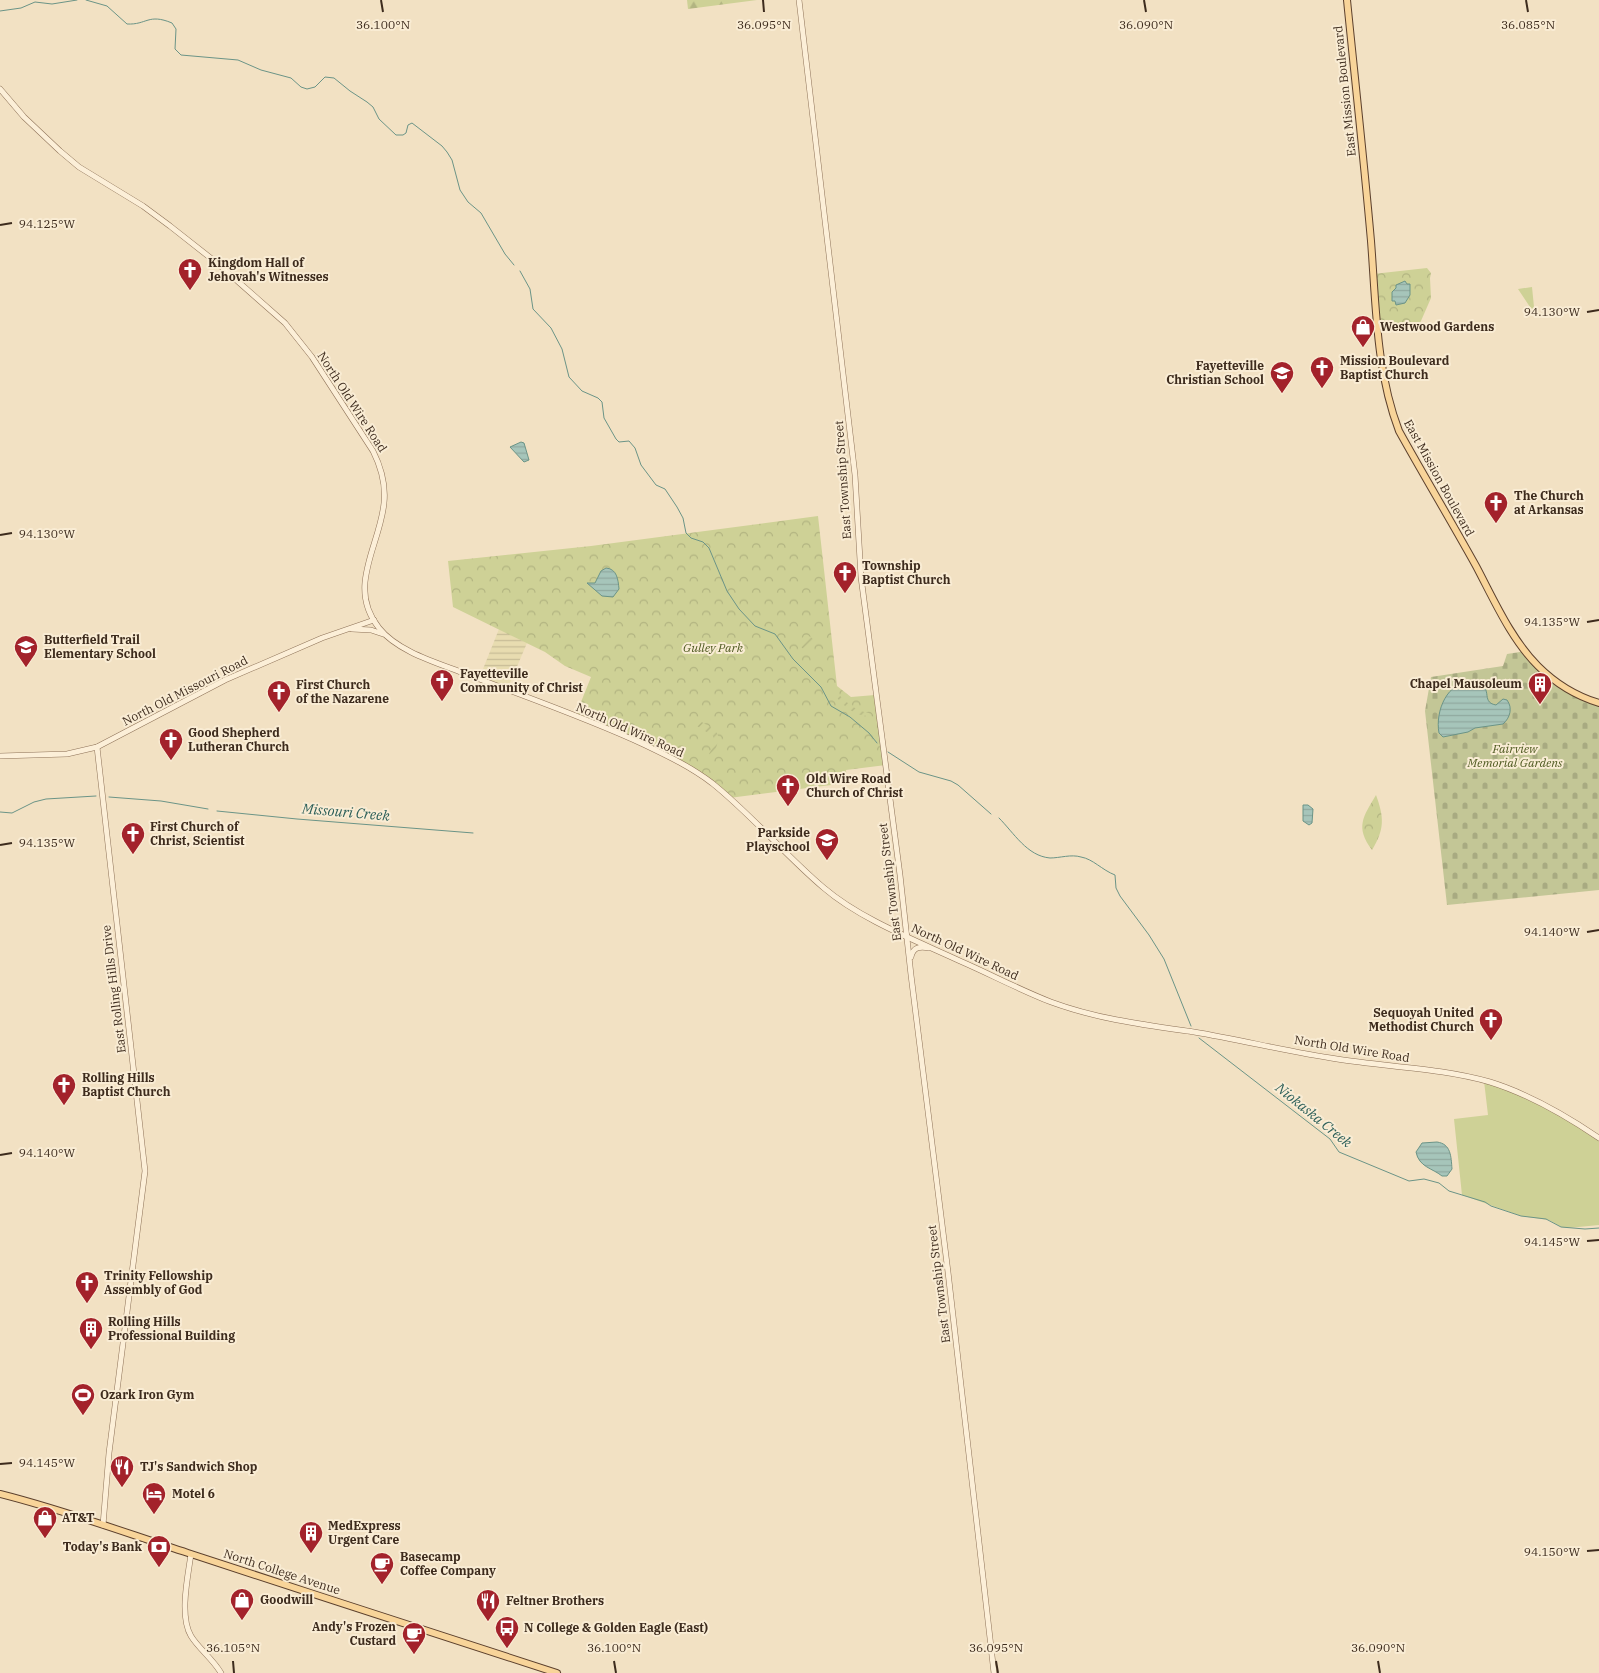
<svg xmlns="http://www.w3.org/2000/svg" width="1599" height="1673" font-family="'IBM Plex Serif',serif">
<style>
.farmland{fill:url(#farmland-rules)}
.grass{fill:#ced196}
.forest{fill:url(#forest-firs)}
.cemetery{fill:url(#cemetery-stones)}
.park{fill:url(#park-crowns)}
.garden{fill:url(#garden-furrows)}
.water{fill:url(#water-rules);stroke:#6b9487}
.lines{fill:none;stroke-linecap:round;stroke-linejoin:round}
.stream{stroke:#6b9487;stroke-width:1}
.minor-casing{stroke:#8e7258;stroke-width:6}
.major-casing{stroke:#5c402d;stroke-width:8}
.minor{stroke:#fcefd8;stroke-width:5}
.major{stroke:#f8d499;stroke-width:6}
.ticks{fill:none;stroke:#3d2b1d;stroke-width:2}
.labels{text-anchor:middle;stroke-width:4;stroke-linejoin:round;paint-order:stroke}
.street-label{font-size:12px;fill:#3d2b1d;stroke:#f9ecd4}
.poi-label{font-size:12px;font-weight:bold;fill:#3d2b1d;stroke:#f9ecd4;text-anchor:start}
.park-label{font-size:12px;font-style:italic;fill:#505b22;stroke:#f9ecd4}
.water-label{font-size:14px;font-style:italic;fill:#2b5e58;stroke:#f9ecd4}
.ticks-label{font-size:12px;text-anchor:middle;fill:#3d2b1d;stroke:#f9ecd4;stroke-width:4;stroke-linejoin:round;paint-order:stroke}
</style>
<defs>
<pattern id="farmland-rules" width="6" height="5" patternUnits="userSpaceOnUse" patternTransform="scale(1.25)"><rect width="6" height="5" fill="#e8dcb0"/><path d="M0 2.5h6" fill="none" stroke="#c8bd97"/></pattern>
<pattern id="forest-firs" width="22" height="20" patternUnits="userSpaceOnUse" patternTransform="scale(1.25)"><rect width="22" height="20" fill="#ced196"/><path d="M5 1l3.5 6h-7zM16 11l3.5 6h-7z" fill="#b2b481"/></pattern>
<pattern id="cemetery-stones" width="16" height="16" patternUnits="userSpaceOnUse" patternTransform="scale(1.25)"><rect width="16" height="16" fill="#c3c696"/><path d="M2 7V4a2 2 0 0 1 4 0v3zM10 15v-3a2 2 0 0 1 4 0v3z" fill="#a8aa81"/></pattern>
<pattern id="park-crowns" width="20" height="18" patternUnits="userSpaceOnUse" patternTransform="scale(1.25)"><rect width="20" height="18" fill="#ced196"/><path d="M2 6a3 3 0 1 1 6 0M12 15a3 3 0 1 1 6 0" fill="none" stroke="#b2b481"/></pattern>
<pattern id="garden-furrows" width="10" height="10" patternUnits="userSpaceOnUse" patternTransform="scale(1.25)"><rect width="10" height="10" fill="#ced196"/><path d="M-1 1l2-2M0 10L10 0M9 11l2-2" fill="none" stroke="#b2b481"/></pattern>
<pattern id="water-rules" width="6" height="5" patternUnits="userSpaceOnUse" patternTransform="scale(1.25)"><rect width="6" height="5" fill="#a6c5ba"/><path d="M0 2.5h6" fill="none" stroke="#90a99f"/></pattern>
</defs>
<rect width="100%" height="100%" fill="#f2e1c3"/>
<!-- farmland -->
<polygon class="farmland" points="499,629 527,643 507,690 479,679"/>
<!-- grass -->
<g class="grass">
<polygon points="1532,287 1534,307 1532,314 1530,307 1518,289"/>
<polygon points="1484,1081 1523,1094 1599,1138 1599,1225 1568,1228 1561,1227 1549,1220 1521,1216 1462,1195 1454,1119 1488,1115"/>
</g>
<!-- forest -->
<polygon class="forest" points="687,0 757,0 688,9"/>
<!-- cemetery -->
<polygon class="cemetery" points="1526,651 1548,676 1599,703 1599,890 1447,905 1425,711 1431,677 1503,666 1507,654"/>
<!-- park -->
<g class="park">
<polygon points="1427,268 1431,273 1430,278 1431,298 1417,330 1395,323 1378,326 1373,274"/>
<polygon points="818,516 837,686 851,697 875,695 886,765 846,770 847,783 729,798 682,763 575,717 591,677 565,666 545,652 453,607 448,561 591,546"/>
<path d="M1376 795C1384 817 1385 829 1372 850 1355 827 1363 817 1376 795Z"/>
</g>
<!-- garden -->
<g class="garden">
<circle cx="807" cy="643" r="7"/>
<path d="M838 694C847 703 856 711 869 713L870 716C856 717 843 706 835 695Z"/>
<path d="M700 721C722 734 721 733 713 757L709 754 715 743 713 736 697 726Z"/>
</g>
<!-- water -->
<g class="water">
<polygon points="1405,281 1407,284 1410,284 1410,295 1405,303 1396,305 1395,301 1392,301 1392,292 1396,288 1396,285"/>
<polygon points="521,442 524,443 529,460 524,462 510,447"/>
<path d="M606 568C617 569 618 579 619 589L613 597 602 596 587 583H595L601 571Z"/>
<path d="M1473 681C1496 686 1479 702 1496 705L1503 699 1507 700C1513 708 1510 718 1503 724L1475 728 1468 732 1443 737 1439 733C1435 711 1447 681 1473 681Z"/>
<polygon points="1303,805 1308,805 1313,809 1312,823 1309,825 1303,821"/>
<path d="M1437 1142C1451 1144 1451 1156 1452 1169L1447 1176H1442C1432 1168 1419 1167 1416 1152L1422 1143Z"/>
</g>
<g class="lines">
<!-- stream -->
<g class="stream">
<path d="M86 0 107 6 127 24C147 25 148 13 172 23L176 29 175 49 181 55 238 60 261 70 291 78 301 87 307 89 315 87 325 77 334 78 350 91 367 102 373 107 379 119 396 135H403L406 133 408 125 412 123 442 146 447 152 452 160 460 190 468 202 481 213 505 254 514 265"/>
<polyline points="0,11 21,8 35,2 52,4 77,0"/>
<polyline points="520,271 530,289 533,309 551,328 562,349 569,377 582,391 598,398 602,402 604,418 616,439 619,442 629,441 635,448 641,465 656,485 665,489 677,507 683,518 686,533 691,538 703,542 709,548 727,591 739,609 755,626 775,634 793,659 821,687 831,706 850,717 869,733 877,743"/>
<polyline points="888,752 919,772 951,781 958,785 991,814"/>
<polyline points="109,797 161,801 208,809"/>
<polyline points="217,811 297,819 473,833"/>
<polyline points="0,812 12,813 34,802 46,799 96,796"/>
<path d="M999 818C1014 833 1027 856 1050 858 1060 858 1071 854 1081 857 1093 859 1102 870 1115 875L1116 888 1120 896 1149 935 1164 959 1191 1026"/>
<polyline points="1199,1038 1330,1139 1339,1152 1409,1181 1424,1179 1439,1183 1449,1191 1485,1202 1491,1206 1521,1216 1546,1219 1561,1227 1585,1229 1599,1228"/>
</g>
<!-- minor casing -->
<g class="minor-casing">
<g id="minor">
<polyline points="799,0 855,475 861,577 900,875 911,975 948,1272 994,1673"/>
<path d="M0 89 24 117 60 151 79 167 143 206 170 226 217 263 285 323 312 357 373 451C381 467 386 484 384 503 380 546 346 587 379 628 398 652 438 663 466 674 526 697 587 718 645 745 668 756 691 767 712 783 752 815 785 855 824 888 860 919 917 941 960 961 990 974 1020 990 1051 1002 1097 1019 1145 1025 1194 1032 1242 1040 1289 1052 1337 1059 1388 1067 1441 1068 1490 1082 1529 1094 1565 1115 1599 1138"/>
<polyline points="352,629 371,630 383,634"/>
<polyline points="97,747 145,1171 109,1453 103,1525"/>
<polyline points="0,756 67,754 97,747 225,680 322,638 374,620"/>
<path d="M911 957C913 947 920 946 929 948"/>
<path d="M191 1554C188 1576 179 1616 191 1636 199 1649 213 1659 221 1673"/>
</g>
</g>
<!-- major casing -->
<g class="major-casing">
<g id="major">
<path d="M1347 0C1355 80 1364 161 1371 241 1376 305 1376 371 1399 431 1424 476 1451 521 1476 566 1494 600 1511 639 1538 666 1555 683 1576 696 1599 703"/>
<path d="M0 1494C64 1510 126 1533 188 1553 311 1593 434 1634 557 1673"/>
</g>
</g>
<!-- minor -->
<use href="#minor" class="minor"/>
<!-- major -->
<use href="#major" class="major"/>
</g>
<!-- ticks -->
<path class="ticks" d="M381 0 383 12M763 0 764 12M1144 0 1146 12M1526 0 1528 12M0 225 12 223M1587 312 1599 310M0 535 12 533M1587 622 1599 620M0 845 12 843M1587 932 1599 930M0 1155 12 1153M1587 1241 1599 1240M0 1464 12 1463M1587 1551 1599 1550M233 1661 234 1673M614 1661 616 1673M996 1661 998 1673M1378 1661 1380 1673"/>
<!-- icons -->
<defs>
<g id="church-pin" transform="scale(1.25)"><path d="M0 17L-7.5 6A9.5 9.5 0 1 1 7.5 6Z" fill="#a3222b" stroke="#f9ecd4"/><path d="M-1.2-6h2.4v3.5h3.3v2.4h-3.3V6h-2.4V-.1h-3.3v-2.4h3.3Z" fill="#fff"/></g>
<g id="shop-pin" transform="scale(1.25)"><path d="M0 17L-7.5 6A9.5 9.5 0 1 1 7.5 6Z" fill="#a3222b" stroke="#f9ecd4"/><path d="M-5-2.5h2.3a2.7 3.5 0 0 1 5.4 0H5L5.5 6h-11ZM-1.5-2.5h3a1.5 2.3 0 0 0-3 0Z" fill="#fff"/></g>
<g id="school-pin" transform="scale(1.25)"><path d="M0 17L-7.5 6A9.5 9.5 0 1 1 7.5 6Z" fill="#a3222b" stroke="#f9ecd4"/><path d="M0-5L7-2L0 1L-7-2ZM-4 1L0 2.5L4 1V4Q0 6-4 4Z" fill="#fff"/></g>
<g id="building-pin" transform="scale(1.25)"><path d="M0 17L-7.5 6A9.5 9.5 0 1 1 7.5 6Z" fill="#a3222b" stroke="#f9ecd4"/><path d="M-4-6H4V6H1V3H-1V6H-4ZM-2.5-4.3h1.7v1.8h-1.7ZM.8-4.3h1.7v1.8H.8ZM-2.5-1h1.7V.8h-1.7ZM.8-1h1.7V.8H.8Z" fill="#fff"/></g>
<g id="stadium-pin" transform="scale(1.25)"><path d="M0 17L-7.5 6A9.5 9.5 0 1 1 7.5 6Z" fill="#a3222b" stroke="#f9ecd4"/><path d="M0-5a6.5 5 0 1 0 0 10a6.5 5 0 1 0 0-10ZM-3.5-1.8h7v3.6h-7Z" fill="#fff"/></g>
<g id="restaurant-pin" transform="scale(1.25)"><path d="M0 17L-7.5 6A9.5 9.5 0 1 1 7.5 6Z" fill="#a3222b" stroke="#f9ecd4"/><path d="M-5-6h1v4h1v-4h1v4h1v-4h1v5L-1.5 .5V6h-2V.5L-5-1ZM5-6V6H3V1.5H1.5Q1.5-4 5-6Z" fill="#fff"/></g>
<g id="hotel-pin" transform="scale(1.25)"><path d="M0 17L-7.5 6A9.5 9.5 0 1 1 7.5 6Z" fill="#a3222b" stroke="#f9ecd4"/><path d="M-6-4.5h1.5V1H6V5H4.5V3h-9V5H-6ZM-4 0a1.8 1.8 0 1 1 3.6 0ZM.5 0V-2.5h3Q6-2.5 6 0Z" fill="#fff"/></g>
<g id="bank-pin" transform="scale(1.25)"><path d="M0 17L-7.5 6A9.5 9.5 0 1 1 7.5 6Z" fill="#a3222b" stroke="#f9ecd4"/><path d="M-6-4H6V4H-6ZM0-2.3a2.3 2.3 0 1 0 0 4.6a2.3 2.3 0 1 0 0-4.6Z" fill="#fff"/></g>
<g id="cafe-pin" transform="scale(1.25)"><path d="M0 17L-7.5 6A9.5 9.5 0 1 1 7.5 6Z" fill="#a3222b" stroke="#f9ecd4"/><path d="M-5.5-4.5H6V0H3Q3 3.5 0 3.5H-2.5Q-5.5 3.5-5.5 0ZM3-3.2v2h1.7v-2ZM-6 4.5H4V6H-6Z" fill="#fff"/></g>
<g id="bus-pin" transform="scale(1.25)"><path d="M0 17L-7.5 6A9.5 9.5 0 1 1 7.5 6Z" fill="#a3222b" stroke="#f9ecd4"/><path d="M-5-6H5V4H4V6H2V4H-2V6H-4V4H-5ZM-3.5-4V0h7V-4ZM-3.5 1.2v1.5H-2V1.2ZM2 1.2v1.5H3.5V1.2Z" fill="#fff"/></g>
</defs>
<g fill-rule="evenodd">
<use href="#church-pin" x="190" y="270"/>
<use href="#shop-pin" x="1363" y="327"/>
<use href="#church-pin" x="1322" y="368"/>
<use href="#school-pin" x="1282" y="373"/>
<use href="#church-pin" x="1496" y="503"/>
<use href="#church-pin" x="845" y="573"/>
<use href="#school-pin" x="26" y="647"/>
<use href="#church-pin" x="442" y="681"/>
<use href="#building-pin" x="1540" y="684"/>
<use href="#church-pin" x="279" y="692"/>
<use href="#church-pin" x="171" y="740"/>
<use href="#church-pin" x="788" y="786"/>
<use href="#church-pin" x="133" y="834"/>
<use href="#school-pin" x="827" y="840"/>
<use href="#church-pin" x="1491" y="1020"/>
<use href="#church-pin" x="64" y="1085"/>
<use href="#church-pin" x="87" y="1283"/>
<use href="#building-pin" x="91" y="1329"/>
<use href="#stadium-pin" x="83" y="1395"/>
<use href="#restaurant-pin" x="122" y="1467"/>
<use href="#hotel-pin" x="154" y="1494"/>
<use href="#shop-pin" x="45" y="1518"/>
<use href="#building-pin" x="311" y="1533"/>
<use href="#bank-pin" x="159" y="1547"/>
<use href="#cafe-pin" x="382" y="1564"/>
<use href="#shop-pin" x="242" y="1600"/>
<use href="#restaurant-pin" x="488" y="1601"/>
<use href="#bus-pin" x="507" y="1628"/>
<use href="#cafe-pin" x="414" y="1634"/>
</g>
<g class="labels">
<!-- street labels -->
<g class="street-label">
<text transform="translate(1345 91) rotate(-96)" y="4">East Mission Boulevard</text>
<text transform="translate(352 402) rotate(57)" y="4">North Old Wire Road</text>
<text transform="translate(1439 478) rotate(61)" y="4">East Mission Boulevard</text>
<text transform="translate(843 480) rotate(-94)" y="4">East Township Street</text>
<text transform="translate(185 691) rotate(-27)" y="4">North Old Missouri Road</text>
<text transform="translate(630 730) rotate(24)" y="4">North Old Wire Road</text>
<text transform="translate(890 882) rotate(-97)" y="4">East Township Street</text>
<text transform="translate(965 952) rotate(25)" y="4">North Old Wire Road</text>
<text transform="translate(114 989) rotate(-97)" y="4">East Rolling Hills Drive</text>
<text transform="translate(1352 1049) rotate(9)" y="4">North Old Wire Road</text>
<text transform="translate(939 1284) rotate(-97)" y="4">East Township Street</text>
<text transform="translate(282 1572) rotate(18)" y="4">North College Avenue</text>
</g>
<!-- poi labels -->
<g class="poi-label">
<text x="208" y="267">Kingdom Hall of<tspan x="208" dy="14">Jehovah's Witnesses</tspan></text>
<text x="1380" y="331">Westwood Gardens</text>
<text x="1340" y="365">Mission Boulevard<tspan x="1340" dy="14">Baptist Church</tspan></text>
<text x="1264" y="370" text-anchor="end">Fayetteville<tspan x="1264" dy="14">Christian School</tspan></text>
<text x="1514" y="500">The Church<tspan x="1514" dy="14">at Arkansas</tspan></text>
<text x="862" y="570">Township<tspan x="862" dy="14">Baptist Church</tspan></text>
<text x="44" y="644">Butterfield Trail<tspan x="44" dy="14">Elementary School</tspan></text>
<text x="460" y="678">Fayetteville<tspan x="460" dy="14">Community of Christ</tspan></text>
<text x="1522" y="688" text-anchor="end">Chapel Mausoleum</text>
<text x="296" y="689">First Church<tspan x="296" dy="14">of the Nazarene</tspan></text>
<text x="188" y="737">Good Shepherd<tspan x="188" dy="14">Lutheran Church</tspan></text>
<text x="806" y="783">Old Wire Road<tspan x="806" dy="14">Church of Christ</tspan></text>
<text x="150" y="831">First Church of<tspan x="150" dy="14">Christ, Scientist</tspan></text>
<text x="810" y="837" text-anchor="end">Parkside<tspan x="810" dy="14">Playschool</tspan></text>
<text x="1474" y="1017" text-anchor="end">Sequoyah United<tspan x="1474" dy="14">Methodist Church</tspan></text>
<text x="82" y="1082">Rolling Hills<tspan x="82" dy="14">Baptist Church</tspan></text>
<text x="104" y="1280">Trinity Fellowship<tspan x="104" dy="14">Assembly of God</tspan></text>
<text x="108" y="1326">Rolling Hills<tspan x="108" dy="14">Professional Building</tspan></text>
<text x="100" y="1399">Ozark Iron Gym</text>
<text x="140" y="1471">TJ's Sandwich Shop</text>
<text x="172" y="1498">Motel 6</text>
<text x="62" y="1522">AT&amp;T</text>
<text x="328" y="1530">MedExpress<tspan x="328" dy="14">Urgent Care</tspan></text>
<text x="142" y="1551" text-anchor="end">Today's Bank</text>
<text x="400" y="1561">Basecamp<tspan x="400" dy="14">Coffee Company</tspan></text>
<text x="260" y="1604">Goodwill</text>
<text x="506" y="1605">Feltner Brothers</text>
<text x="396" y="1631" text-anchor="end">Andy's Frozen<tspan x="396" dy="14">Custard</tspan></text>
<text x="524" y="1632">N College &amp; Golden Eagle (East)</text>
</g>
<!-- park labels -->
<g class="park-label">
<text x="713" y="652">Gulley Park</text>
<text x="1515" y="753">Fairview<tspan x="1515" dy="14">Memorial Gardens</tspan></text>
</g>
<!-- water labels -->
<g class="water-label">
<text transform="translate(346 812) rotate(5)" y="5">Missouri Creek</text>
<text transform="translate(1314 1115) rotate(39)" y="5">Niokaska Creek</text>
</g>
</g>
<g class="ticks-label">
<text x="383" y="29">36.100°N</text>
<text x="764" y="29">36.095°N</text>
<text x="1146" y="29">36.090°N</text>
<text x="1528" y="29">36.085°N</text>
<text x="47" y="228">94.125°W</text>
<text x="1552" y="316">94.130°W</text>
<text x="47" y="538">94.130°W</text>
<text x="1552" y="626">94.135°W</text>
<text x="47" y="847">94.135°W</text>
<text x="1552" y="936">94.140°W</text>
<text x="47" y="1157">94.140°W</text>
<text x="1552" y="1246">94.145°W</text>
<text x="47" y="1467">94.145°W</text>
<text x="1552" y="1556">94.150°W</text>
<text x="233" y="1652">36.105°N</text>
<text x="614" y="1652">36.100°N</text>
<text x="996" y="1652">36.095°N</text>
<text x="1378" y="1652">36.090°N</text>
</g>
</svg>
